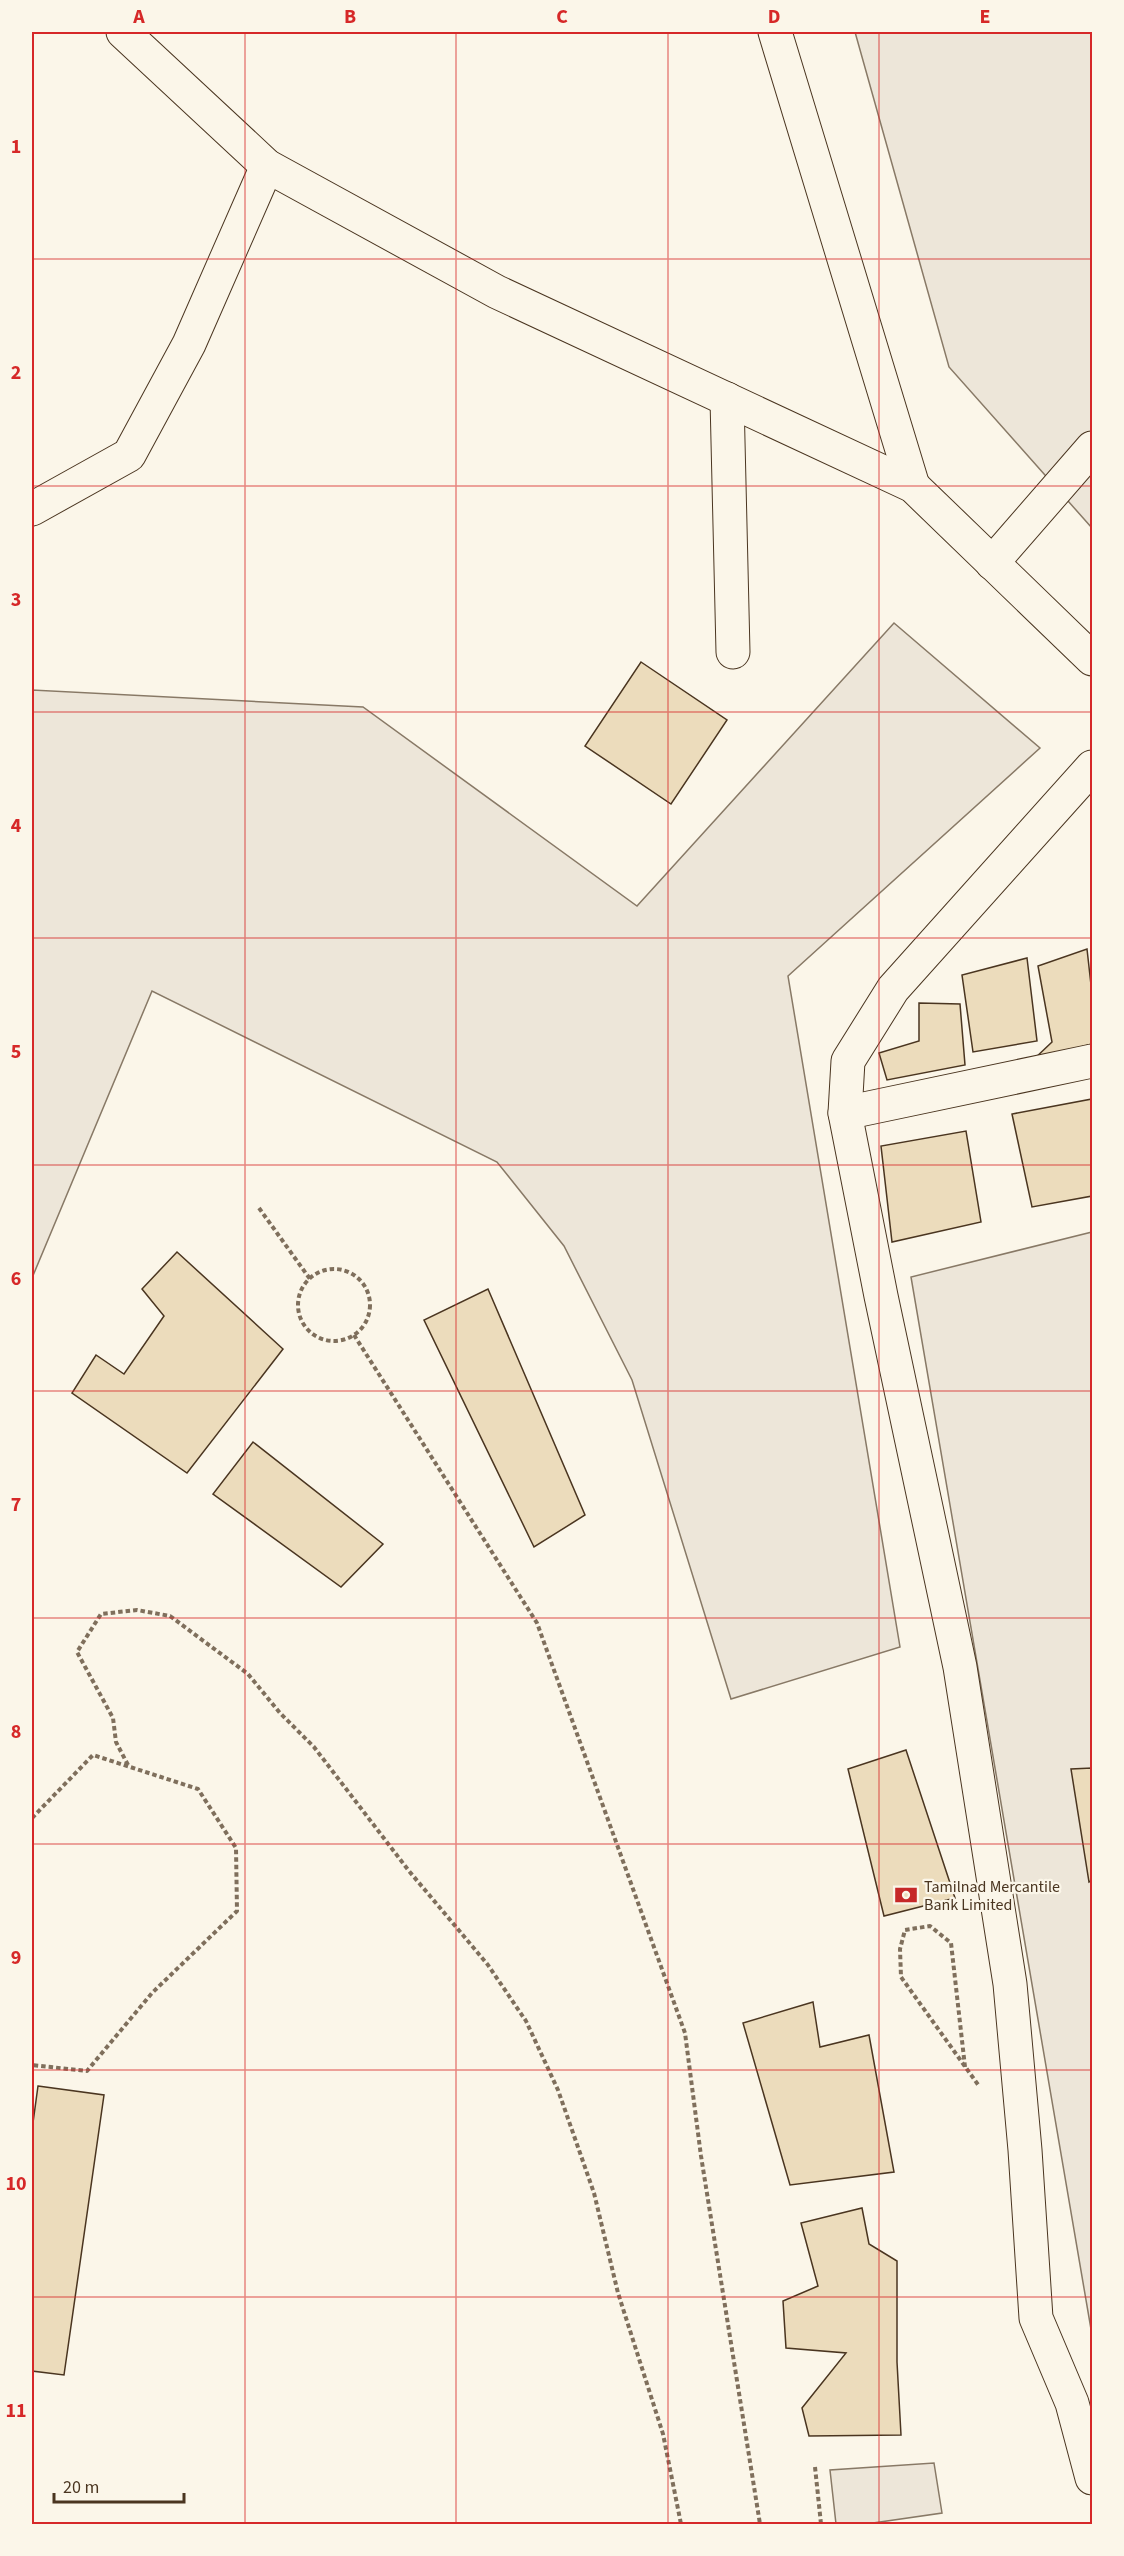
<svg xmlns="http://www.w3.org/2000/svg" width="1124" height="2556" font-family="'Source Sans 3',sans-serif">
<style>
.green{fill:#ede6d9;stroke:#887966;stroke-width:1.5}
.building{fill:#ecdcbc;stroke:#4a3520;stroke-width:1.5}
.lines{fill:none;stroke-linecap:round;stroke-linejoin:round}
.street-casing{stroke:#4a3520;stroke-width:35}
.secondary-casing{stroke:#4a3520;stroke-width:35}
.path{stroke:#7f6f5c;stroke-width:4;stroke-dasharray:4.5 3;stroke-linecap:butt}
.street{stroke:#fbf6e9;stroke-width:33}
.secondary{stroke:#fbf6e9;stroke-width:33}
.grid{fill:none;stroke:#d62828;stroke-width:1.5;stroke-opacity:0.55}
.labels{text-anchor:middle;stroke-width:4.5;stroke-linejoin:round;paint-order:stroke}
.poi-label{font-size:16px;fill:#4a3520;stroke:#fbf6e9;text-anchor:start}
.neatline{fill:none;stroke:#d62828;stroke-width:2}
.grid-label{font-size:20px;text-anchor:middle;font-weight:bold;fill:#d62828}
</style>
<rect width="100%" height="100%" fill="#fbf6e9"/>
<!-- green -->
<g class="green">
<polygon points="855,32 1092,32 1092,528 949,367"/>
<polygon points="894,623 1040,748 788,976 900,1647 731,1699 632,1380 564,1246 497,1162 152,991 32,1278 32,690 363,707 637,906"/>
<polygon points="1092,1232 1092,2335 911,1277"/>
<polygon points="934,2463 942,2513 866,2524 836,2524 830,2470"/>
</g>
<!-- building -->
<g class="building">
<polygon points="641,662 727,720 671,804 585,746"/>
<polygon points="1087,949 1092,994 1092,1044 1033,1060 1052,1042 1038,966"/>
<polygon points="1027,958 1037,1041 973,1052 962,975"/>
<polygon points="919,1003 960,1004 965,1065 887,1080 879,1053 919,1041"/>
<polygon points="1092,1099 1092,1196 1032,1207 1012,1114"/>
<polygon points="966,1131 981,1222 892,1242 881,1146"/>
<polygon points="177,1252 283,1349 187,1473 72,1393 96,1355 124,1374 164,1316 142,1289"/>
<polygon points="488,1289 585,1515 534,1547 424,1320"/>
<polygon points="253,1442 383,1544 341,1587 213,1494"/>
<polygon points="906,1750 955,1898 884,1916 848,1769"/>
<polygon points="1092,1768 1092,1880 1089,1882 1071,1769"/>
<polygon points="813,2002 820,2047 869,2035 894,2172 790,2185 743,2023"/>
<polygon points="38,2086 104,2095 64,2375 32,2371 32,2130"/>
<polygon points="862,2208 869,2244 897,2261 897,2362 901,2435 809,2436 802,2408 846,2353 786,2348 783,2301 818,2286 801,2223"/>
</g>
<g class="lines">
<!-- street casing -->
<g class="street-casing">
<g id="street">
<polyline points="775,32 913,486"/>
<polyline points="727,399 733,652"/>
<polyline points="992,563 1092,448"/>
<polyline points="845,1113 1092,1061"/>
</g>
</g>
<!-- secondary casing -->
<g class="secondary-casing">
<g id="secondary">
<polyline points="123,32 267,166 497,292 913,486 1092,659"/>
<polyline points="32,509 129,455 189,344 267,166"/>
<polyline points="1092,767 893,989 848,1061 845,1113 881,1296 960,1667 1010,1984 1025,2150 1036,2318 1072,2403 1092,2478"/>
</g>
</g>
<!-- path -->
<g class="path">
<polyline points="259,1208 310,1279"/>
<circle cx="334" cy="1305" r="36"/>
<polyline points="354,1335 537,1623 685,2033 701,2156 760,2524"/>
<polyline points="128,1765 116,1742 113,1718 77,1652 101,1614 137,1610 170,1616 248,1674 280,1713 314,1747 409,1871 488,1965 526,2021 558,2090 594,2193 618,2293 663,2434 681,2524"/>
<polyline points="32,1818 93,1755 198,1789 236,1848 237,1911 152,1993 87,2071 32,2065"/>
<polyline points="965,2067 951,1943 930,1926 905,1930 900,1949 901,1977 979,2086"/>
<polyline points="815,2467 821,2524"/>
</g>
<!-- street -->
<use href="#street" class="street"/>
<!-- secondary -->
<use href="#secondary" class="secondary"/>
</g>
<!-- grid -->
<path class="grid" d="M245 32V2524M456 32V2524M668 32V2524M879 32V2524M32 259H1092M32 486H1092M32 712H1092M32 938H1092M32 1165H1092M32 1391H1092M32 1618H1092M32 1844H1092M32 2070H1092M32 2297H1092"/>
<!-- icons -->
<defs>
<g id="bank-bare" transform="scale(1.8)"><path d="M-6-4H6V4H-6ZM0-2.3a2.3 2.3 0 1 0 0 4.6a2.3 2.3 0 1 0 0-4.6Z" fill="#c62828" stroke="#fbf6e9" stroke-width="2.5" paint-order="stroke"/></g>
</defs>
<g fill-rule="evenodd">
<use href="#bank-bare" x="906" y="1895"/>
</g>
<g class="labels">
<!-- poi labels -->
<g class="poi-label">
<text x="924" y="1892">Tamilnad Mercantile<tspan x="924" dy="18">Bank Limited</tspan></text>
</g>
</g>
<!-- border -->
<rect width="1124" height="2556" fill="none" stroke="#fbf6e9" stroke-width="66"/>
<!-- scale -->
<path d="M54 2493v9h130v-9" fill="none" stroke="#4a3520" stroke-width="3"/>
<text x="63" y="2493" font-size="18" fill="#4a3520" stroke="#fbf6e9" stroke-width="4.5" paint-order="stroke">20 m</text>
<rect x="33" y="33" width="1058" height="2490" class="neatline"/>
<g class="grid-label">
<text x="139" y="23">A</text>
<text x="350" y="23">B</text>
<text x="562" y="23">C</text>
<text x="774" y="23">D</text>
<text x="985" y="23">E</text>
<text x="16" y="153">1</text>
<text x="16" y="379">2</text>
<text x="16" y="606">3</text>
<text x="16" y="832">4</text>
<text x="16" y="1058">5</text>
<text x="16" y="1285">6</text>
<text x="16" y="1511">7</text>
<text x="16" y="1738">8</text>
<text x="16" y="1964">9</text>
<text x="16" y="2190">10</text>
<text x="16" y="2417">11</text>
</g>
</svg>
